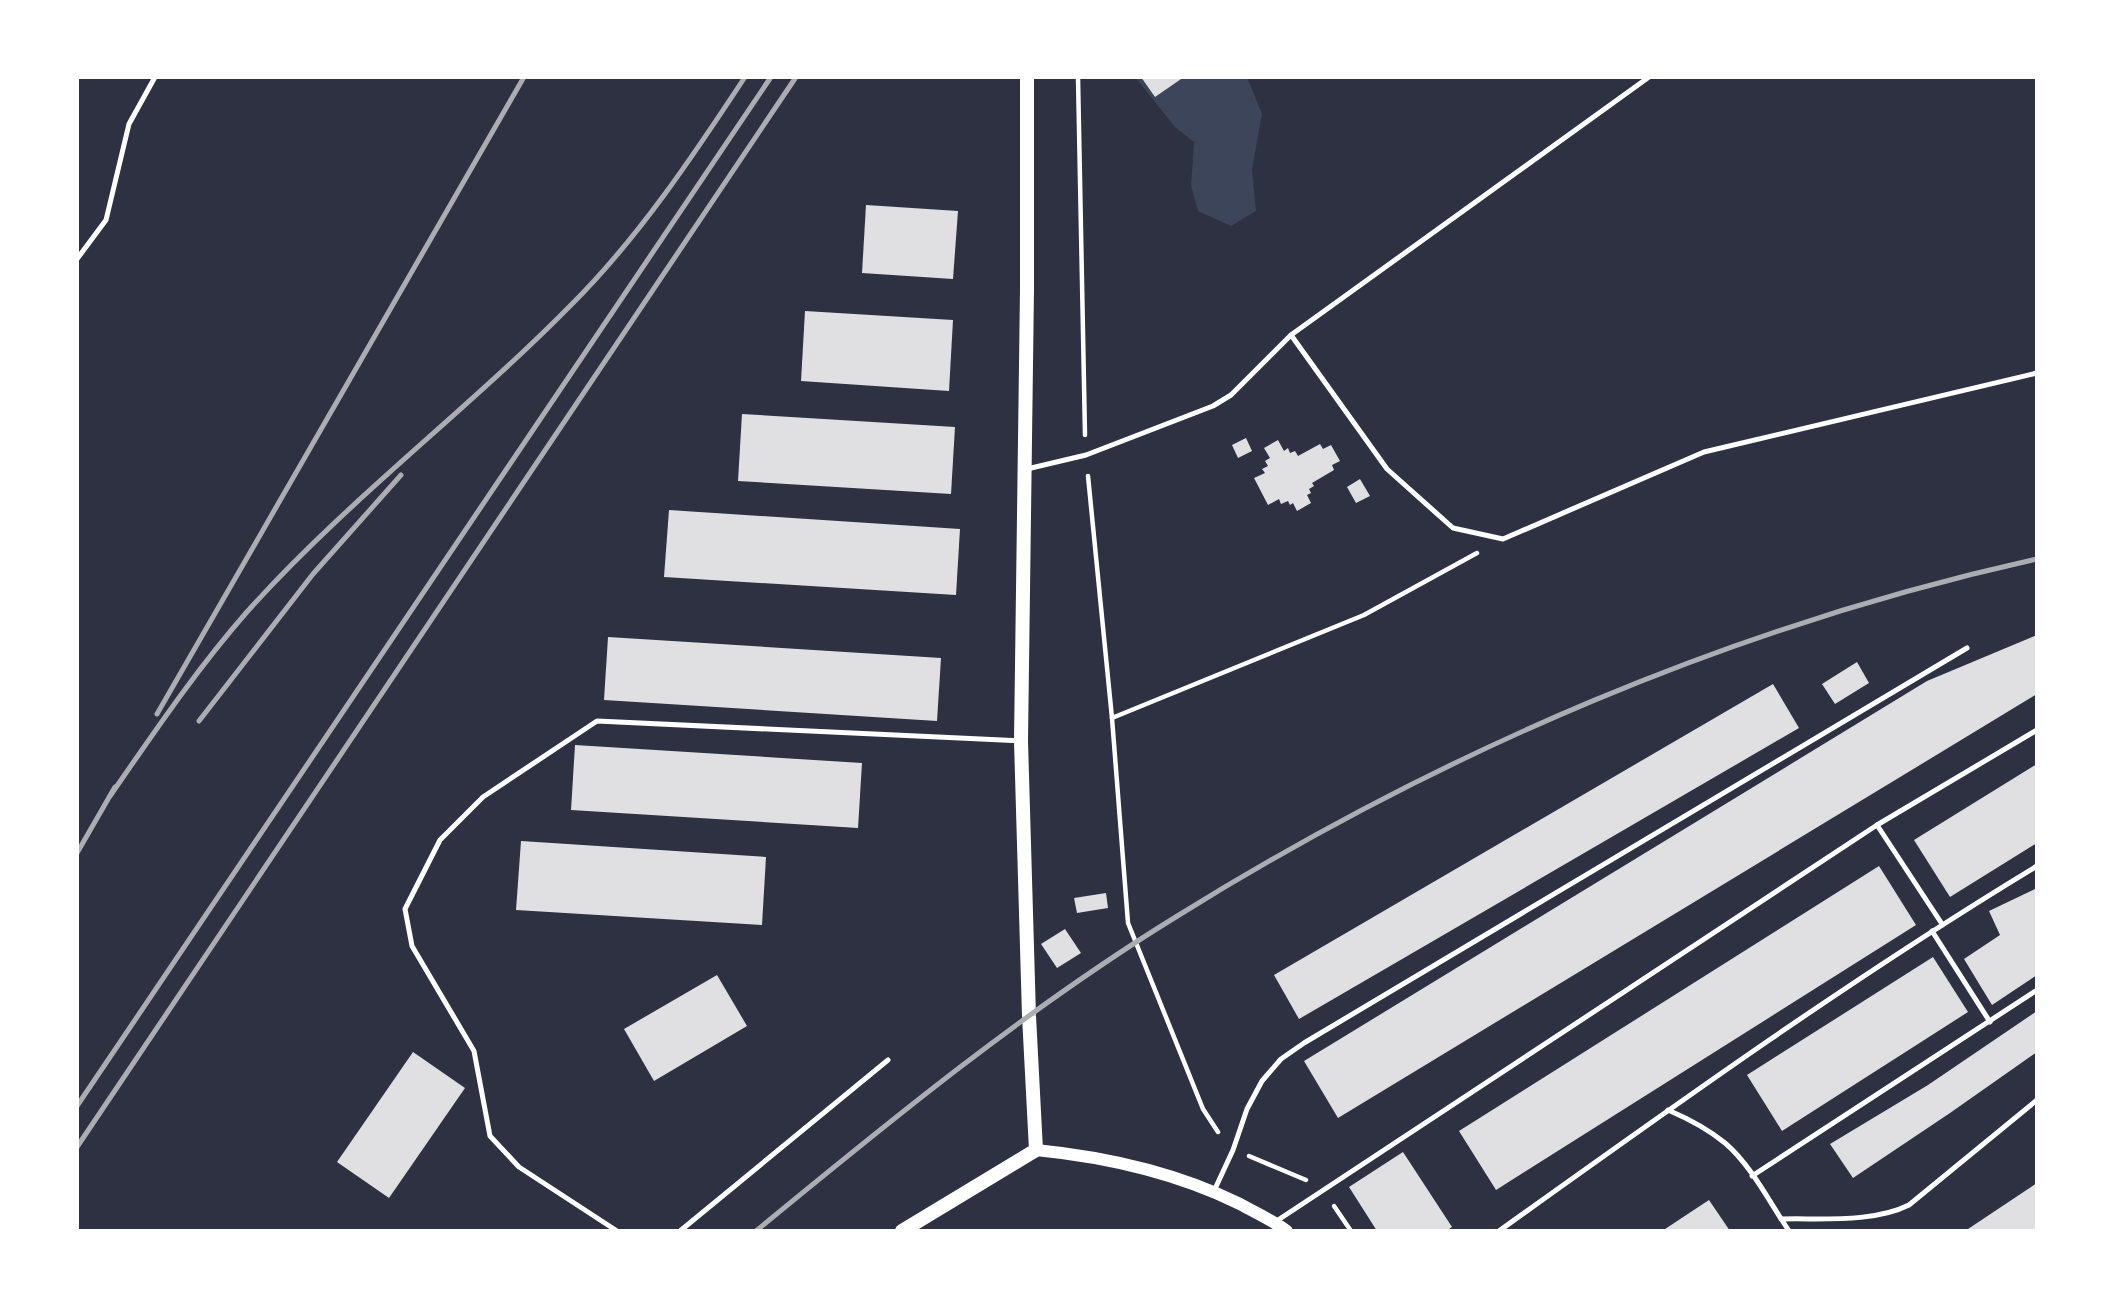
<svg xmlns="http://www.w3.org/2000/svg" width="2114" height="1308" font-family="Rubik,sans-serif">
<style>
.green{fill:#3c4559}
.building{fill:#e0e0e3}
.lines{fill:none;stroke-linecap:round;stroke-linejoin:round}
.path{stroke:#fff;stroke-width:4.5}
.service{stroke:#fff;stroke-width:5}
.tertiary{stroke:#fff;stroke-width:12}
.secondary{stroke:#fff;stroke-width:14}
.rail{stroke:#abadb3;stroke-width:5}
</style>
<rect width="100%" height="100%" fill="#2d3142"/>
<!-- green -->
<polygon class="green" points="1135,77 1247,77 1262,114 1252,169 1256,211 1231,226 1198,211 1191,186 1194,142 1175,127"/>
<!-- building -->
<g class="building">
<polygon points="1141,77 1184,77 1155,97"/>
<polygon points="866,205 958,211 953,279 862,273"/>
<polygon points="805,311 953,320 949,391 801,381"/>
<polygon points="742,414 955,427 951,494 738,481"/>
<polygon points="1246,438 1252,451 1238,458 1232,445"/>
<polygon points="1278,440 1284,451 1288,448 1290,453 1295,451 1298,456 1320,444 1323,449 1331,445 1340,461 1332,465 1334,470 1312,483 1314,486 1309,489 1311,493 1307,495 1311,503 1297,511 1293,503 1290,505 1288,501 1281,504 1279,499 1268,505 1254,478 1265,473 1262,469 1268,466 1265,461 1270,458 1264,448"/>
<polygon points="1360,479 1370,496 1356,503 1347,487"/>
<polygon points="669,510 960,529 956,595 664,577"/>
<polygon points="2037,635 2037,694 1338,1118 1304,1061 1927,681"/>
<polygon points="608,637 941,658 937,721 604,700"/>
<polygon points="1857,662 1869,683 1835,704 1822,684"/>
<polygon points="1773,684 1799,728 1299,1019 1274,975"/>
<polygon points="575,745 862,763 858,828 571,810"/>
<polygon points="2037,764 2037,843 1950,897 1914,840"/>
<polygon points="521,841 766,857 762,925 516,910"/>
<polygon points="1879,866 1916,925 1496,1190 1459,1131"/>
<polygon points="2037,888 2037,975 1992,1005 1964,959 2000,935 1989,911"/>
<polygon points="1106,893 1108,908 1077,913 1074,898"/>
<polygon points="1065,929 1081,953 1057,968 1041,944"/>
<polygon points="1933,957 1968,1012 1782,1131 1747,1075"/>
<polygon points="717,975 747,1026 654,1081 624,1029"/>
<polygon points="2037,1011 2037,1052 1950,1113 1853,1178 1830,1144 1928,1085"/>
<polygon points="413,1052 465,1088 389,1198 337,1162"/>
<polygon points="1403,1152 1452,1227 1446,1231 1377,1231 1349,1187"/>
<polygon points="2037,1183 2037,1231 1965,1231"/>
<polygon points="1709,1200 1730,1231 1662,1231"/>
</g>
<g class="lines">
<!-- path -->
<g class="path">
<polyline points="1078,77 1085,435"/>
<polyline points="1088,476 1112,718 1128,923 1203,1109 1218,1132"/>
<polyline points="1112,718 1364,615 1477,553"/>
<polyline points="1249,1156 1306,1180"/>
<polyline points="1334,1206 1351,1231"/>
</g>
<!-- service -->
<g class="service">
<polyline points="77,259 106,220 129,124 155,77"/>
<polyline points="1291,335 1387,469 1453,528 1503,539 1704,452 2037,373"/>
<polyline points="1027,469 1086,455 1213,406 1231,395 1291,335 1649,77"/>
<polyline points="1877,825 1942,924"/>
<polyline points="1932,931 1990,1022"/>
<path d="M1668 1110C1689 1119 1708 1129 1725 1143 1751 1165 1770 1203 1789 1231"/>
<polyline points="1752,1176 2037,990"/>
<polyline points="1214,1191 1233,1150 1247,1109 1262,1081 1281,1059 1304,1043 1967,648"/>
<path d="M1781 1219C1822 1218 1873 1223 1909 1205L2037 1100"/>
<polyline points="1275,1222 1877,825 2037,730"/>
<polyline points="617,1231 519,1167 490,1136 474,1051 412,946 405,909 440,840 483,797 597,721 1021,741"/>
<polyline points="680,1231 888,1060"/>
<path d="M1499 1231C1675 1105 1852 978 2037 866"/>
</g>
<!-- tertiary -->
<path class="tertiary" d="M1036 1150C1107 1157 1175 1172 1240 1204 1256 1213 1272 1220 1287 1231"/>
<!-- secondary -->
<polyline class="secondary" points="902,1231 1036,1150 1029,1016 1021,741 1027,289 1027,77"/>
<!-- rail -->
<g class="rail">
<polyline points="157,714 524,77"/>
<polyline points="199,721 313,574 401,475"/>
<path d="M110 796C153 734 196 670 246 613 346 501 467 411 572 304 639 237 693 156 745 77"/>
<polyline points="77,853 115,787"/>
<polyline points="77,1106 771,77"/>
<polyline points="77,1147 796,77"/>
<path d="M756 1231C892 1119 1029 1007 1179 915 1443 751 1734 626 2037 559"/>
</g>
</g>
<!-- border -->
<rect width="2114" height="1308" fill="none" stroke="#ffffff" stroke-width="158"/>
</svg>
